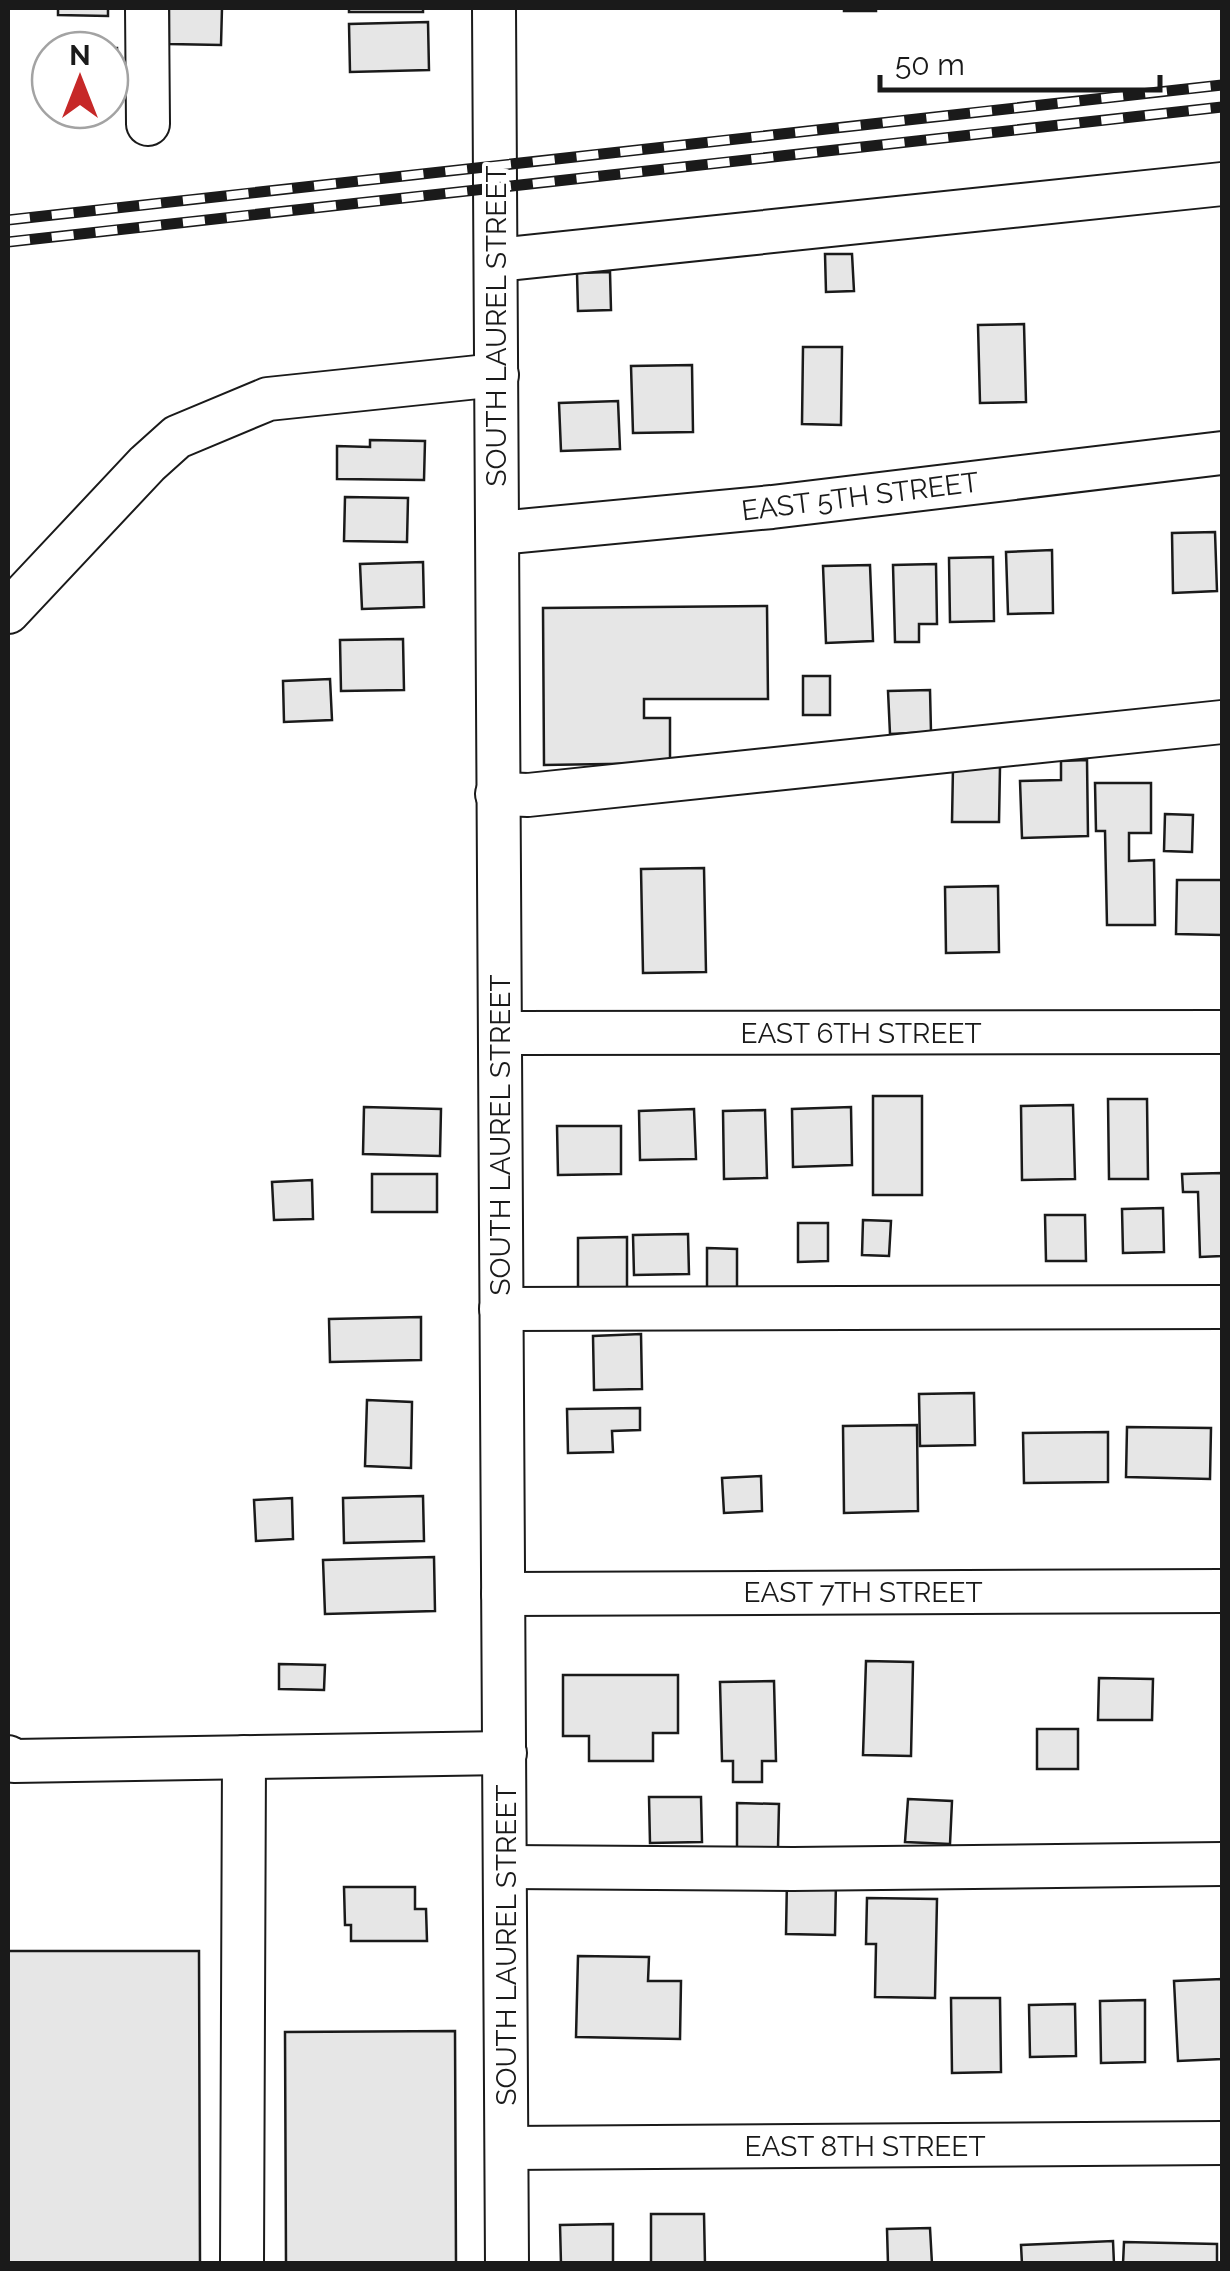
<svg xmlns="http://www.w3.org/2000/svg" width="1230" height="2271" font-family="Raleway,sans-serif">
<style>
.building{fill:#e6e6e6;stroke:#1a1a1a;stroke-width:2.5}
.lines{fill:none;stroke-linecap:round;stroke-linejoin:round}
.minor-casing{stroke:#1a1a1a;stroke-width:46}
.minor{stroke:#fff;stroke-width:42}
.rail-casing{stroke:#1a1a1a;stroke-width:11}
.rail{stroke:#fff;stroke-width:8;stroke-dasharray:22;stroke-linecap:butt}
.labels{text-anchor:middle;stroke-width:8;stroke-linejoin:round;paint-order:stroke}
.street-label{font-size:28px;fill:#1a1a1a;stroke:#fff}
</style>
<rect width="100%" height="100%" fill="#fff"/>
<!-- building -->
<g class="building">
<polygon points="58,8 108,8 108,16 58,15"/>
<polygon points="169,8 222,8 221,45 169,44"/>
<rect x="349" y="8" width="74" height="4"/>
<rect x="844" y="8" width="32" height="3"/>
<polygon points="428,22 429,70 350,72 349,24"/>
<polygon points="117,48 117,90 110,90 110,50 58,50"/>
<polygon points="825,254 852,254 854,291 826,292"/>
<polygon points="610,272 611,310 578,311 577,273"/>
<polygon points="1024,324 1026,402 980,403 978,325"/>
<polygon points="803,347 842,347 841,425 802,424"/>
<polygon points="692,365 693,432 633,433 631,366"/>
<polygon points="618,401 620,449 561,451 559,403"/>
<polygon points="370,440 425,441 424,480 337,479 337,446 370,447"/>
<polygon points="345,497 408,498 407,542 344,541"/>
<polygon points="1215,532 1217,591 1173,593 1172,533"/>
<polygon points="1052,550 1053,613 1008,614 1006,552"/>
<polygon points="993,557 994,621 950,622 949,558"/>
<polygon points="423,562 424,607 362,609 360,564"/>
<polygon points="936,564 937,624 919,624 919,642 895,642 893,565"/>
<polygon points="870,565 873,641 826,643 823,566"/>
<polygon points="767,606 768,699 644,699 644,718 670,718 670,763 544,765 543,608"/>
<polygon points="403,639 404,690 341,691 340,640"/>
<rect x="803" y="676" width="27" height="39"/>
<polygon points="330,679 332,720 284,722 283,681"/>
<polygon points="930,690 931,732 890,734 888,691"/>
<polygon points="1087,760 1088,836 1022,838 1020,781 1061,780 1061,761"/>
<polygon points="953,767 1000,767 999,822 952,822"/>
<polygon points="1095,783 1151,783 1151,833 1129,833 1129,861 1154,860 1155,925 1107,925 1105,831 1096,831"/>
<polygon points="1165,814 1193,815 1192,852 1164,851"/>
<polygon points="704,868 706,972 643,973 641,869"/>
<polygon points="1177,880 1222,880 1222,935 1176,934"/>
<polygon points="998,886 999,952 946,953 945,887"/>
<rect x="873" y="1096" width="49" height="99"/>
<polygon points="1108,1099 1147,1099 1148,1179 1109,1179"/>
<polygon points="1073,1105 1075,1179 1022,1180 1021,1106"/>
<polygon points="364,1107 441,1109 440,1156 363,1154"/>
<polygon points="851,1107 852,1165 793,1167 792,1109"/>
<polygon points="694,1109 696,1159 640,1160 639,1111"/>
<polygon points="765,1110 767,1178 724,1179 723,1111"/>
<polygon points="557,1126 621,1126 621,1174 558,1175"/>
<polygon points="1222,1173 1222,1256 1200,1257 1198,1192 1183,1192 1182,1174"/>
<rect x="372" y="1174" width="65" height="38"/>
<polygon points="312,1180 313,1219 274,1220 272,1182"/>
<polygon points="1163,1208 1164,1252 1123,1253 1122,1209"/>
<polygon points="1045,1215 1085,1215 1086,1261 1046,1261"/>
<polygon points="863,1220 891,1221 889,1256 862,1255"/>
<polygon points="798,1223 828,1223 828,1261 798,1262"/>
<polygon points="688,1234 689,1274 634,1275 633,1235"/>
<polygon points="627,1237 627,1292 578,1293 578,1238"/>
<polygon points="707,1248 737,1249 737,1292 707,1292"/>
<polygon points="421,1317 421,1360 330,1362 329,1319"/>
<polygon points="641,1334 642,1389 594,1390 593,1336"/>
<polygon points="974,1393 975,1445 920,1446 919,1394"/>
<polygon points="367,1400 412,1402 411,1468 365,1466"/>
<polygon points="640,1408 640,1430 612,1431 613,1452 568,1453 567,1409"/>
<polygon points="917,1425 918,1511 844,1513 843,1426"/>
<polygon points="1127,1427 1211,1428 1210,1479 1126,1477"/>
<polygon points="1108,1432 1108,1482 1024,1483 1023,1433"/>
<polygon points="761,1476 762,1511 724,1513 722,1478"/>
<polygon points="423,1496 424,1541 344,1543 343,1498"/>
<polygon points="292,1498 293,1539 256,1541 254,1500"/>
<polygon points="434,1557 435,1611 325,1614 323,1560"/>
<polygon points="866,1661 913,1662 911,1756 863,1755"/>
<polygon points="279,1664 325,1665 324,1690 279,1689"/>
<polygon points="563,1675 678,1675 678,1733 653,1733 653,1761 589,1761 589,1736 563,1736"/>
<polygon points="1099,1678 1153,1679 1152,1720 1098,1720"/>
<polygon points="774,1681 776,1761 762,1761 762,1782 733,1782 733,1761 722,1761 720,1682"/>
<rect x="1037" y="1729" width="41" height="40"/>
<polygon points="649,1797 701,1797 702,1842 650,1843"/>
<polygon points="908,1799 952,1801 950,1844 905,1842"/>
<polygon points="737,1803 779,1804 778,1848 737,1847"/>
<polygon points="787,1879 836,1880 835,1935 786,1934"/>
<polygon points="344,1887 415,1887 415,1909 426,1909 427,1941 351,1941 351,1925 345,1925"/>
<polygon points="867,1898 937,1899 935,1998 875,1997 876,1944 866,1944"/>
<polygon points="8,1951 199,1951 200,2264 8,2264"/>
<polygon points="578,1956 649,1957 648,1981 681,1981 680,2039 576,2037"/>
<polygon points="1222,1979 1222,2059 1178,2061 1174,1981"/>
<polygon points="951,1998 1000,1998 1001,2072 952,2073"/>
<polygon points="1145,2000 1145,2062 1101,2063 1100,2001"/>
<polygon points="1075,2004 1076,2056 1030,2057 1029,2005"/>
<polygon points="455,2031 456,2264 286,2264 285,2032"/>
<polygon points="651,2214 704,2214 705,2264 651,2264"/>
<polygon points="613,2224 613,2264 561,2264 560,2225"/>
<polygon points="930,2228 932,2264 888,2264 887,2229"/>
<polygon points="1113,2241 1114,2264 1022,2264 1021,2245"/>
<polygon points="1124,2242 1217,2244 1217,2264 1123,2264"/>
</g>
<g class="lines">
<!-- minor casing -->
<g class="minor-casing">
<g id="minor">
<polyline points="147,8 148,124"/>
<polyline points="494,8 507,2264"/>
<polyline points="497,260 1222,184"/>
<polyline points="498,533 772,507 1222,453"/>
<polyline points="8,612 147,464 177,437 268,399 497,375"/>
<polyline points="497,794 528,795 1222,722"/>
<polyline points="500,1033 1222,1032"/>
<polyline points="501,1309 1222,1307"/>
<polyline points="503,1594 1222,1591"/>
<polyline points="8,1757 14,1761 505,1753"/>
<polyline points="505,1867 793,1869 1222,1864"/>
<polyline points="507,2148 1222,2143"/>
<polyline points="242,2264 244,1757"/>
</g>
</g>
<!-- minor -->
<use href="#minor" class="minor"/>
<!-- rail casing -->
<g class="rail-casing">
<g id="rail">
<polyline points="8,220 1222,85"/>
<polyline points="8,242 1222,107"/>
</g>
</g>
<!-- rail -->
<use href="#rail" class="rail"/>
</g>
<g class="labels">
<!-- street labels -->
<g class="street-label">
<text transform="translate(496 326) rotate(-90)" y="10">SOUTH LAUREL STREET</text>
<text transform="translate(860 496) rotate(-7)" y="10">EAST 5TH STREET</text>
<text x="861" y="1043">EAST 6TH STREET</text>
<text transform="translate(500 1135) rotate(-90)" y="10">SOUTH LAUREL STREET</text>
<text x="863" y="1602">EAST 7TH STREET</text>
<text transform="translate(506 1945) rotate(-90)" y="10">SOUTH LAUREL STREET</text>
<text x="865" y="2156">EAST 8TH STREET</text>
</g>
</g>
<!-- border -->
<rect width="1230" height="2271" fill="none" stroke="#1a1a1a" stroke-width="20"/>
<!-- north arrow -->
<g transform="translate(80 80)"><circle r="48" fill="#ffffff" stroke="#a3a3a3" stroke-width="2.5"/>
<path d="M0-8L18 38L0 25L-18 38Z" fill="#c62828"/>
<text y="-15" font-size="28" font-weight="bold" text-anchor="middle" fill="#1a1a1a">N</text>
</g>
<!-- scale -->
<path d="M880 75v15h280v-15" fill="none" stroke="#1a1a1a" stroke-width="5"/>
<text x="895" y="75" font-size="30" fill="#1a1a1a" stroke="#ffffff" stroke-width="8" paint-order="stroke">50 m</text>
</svg>
